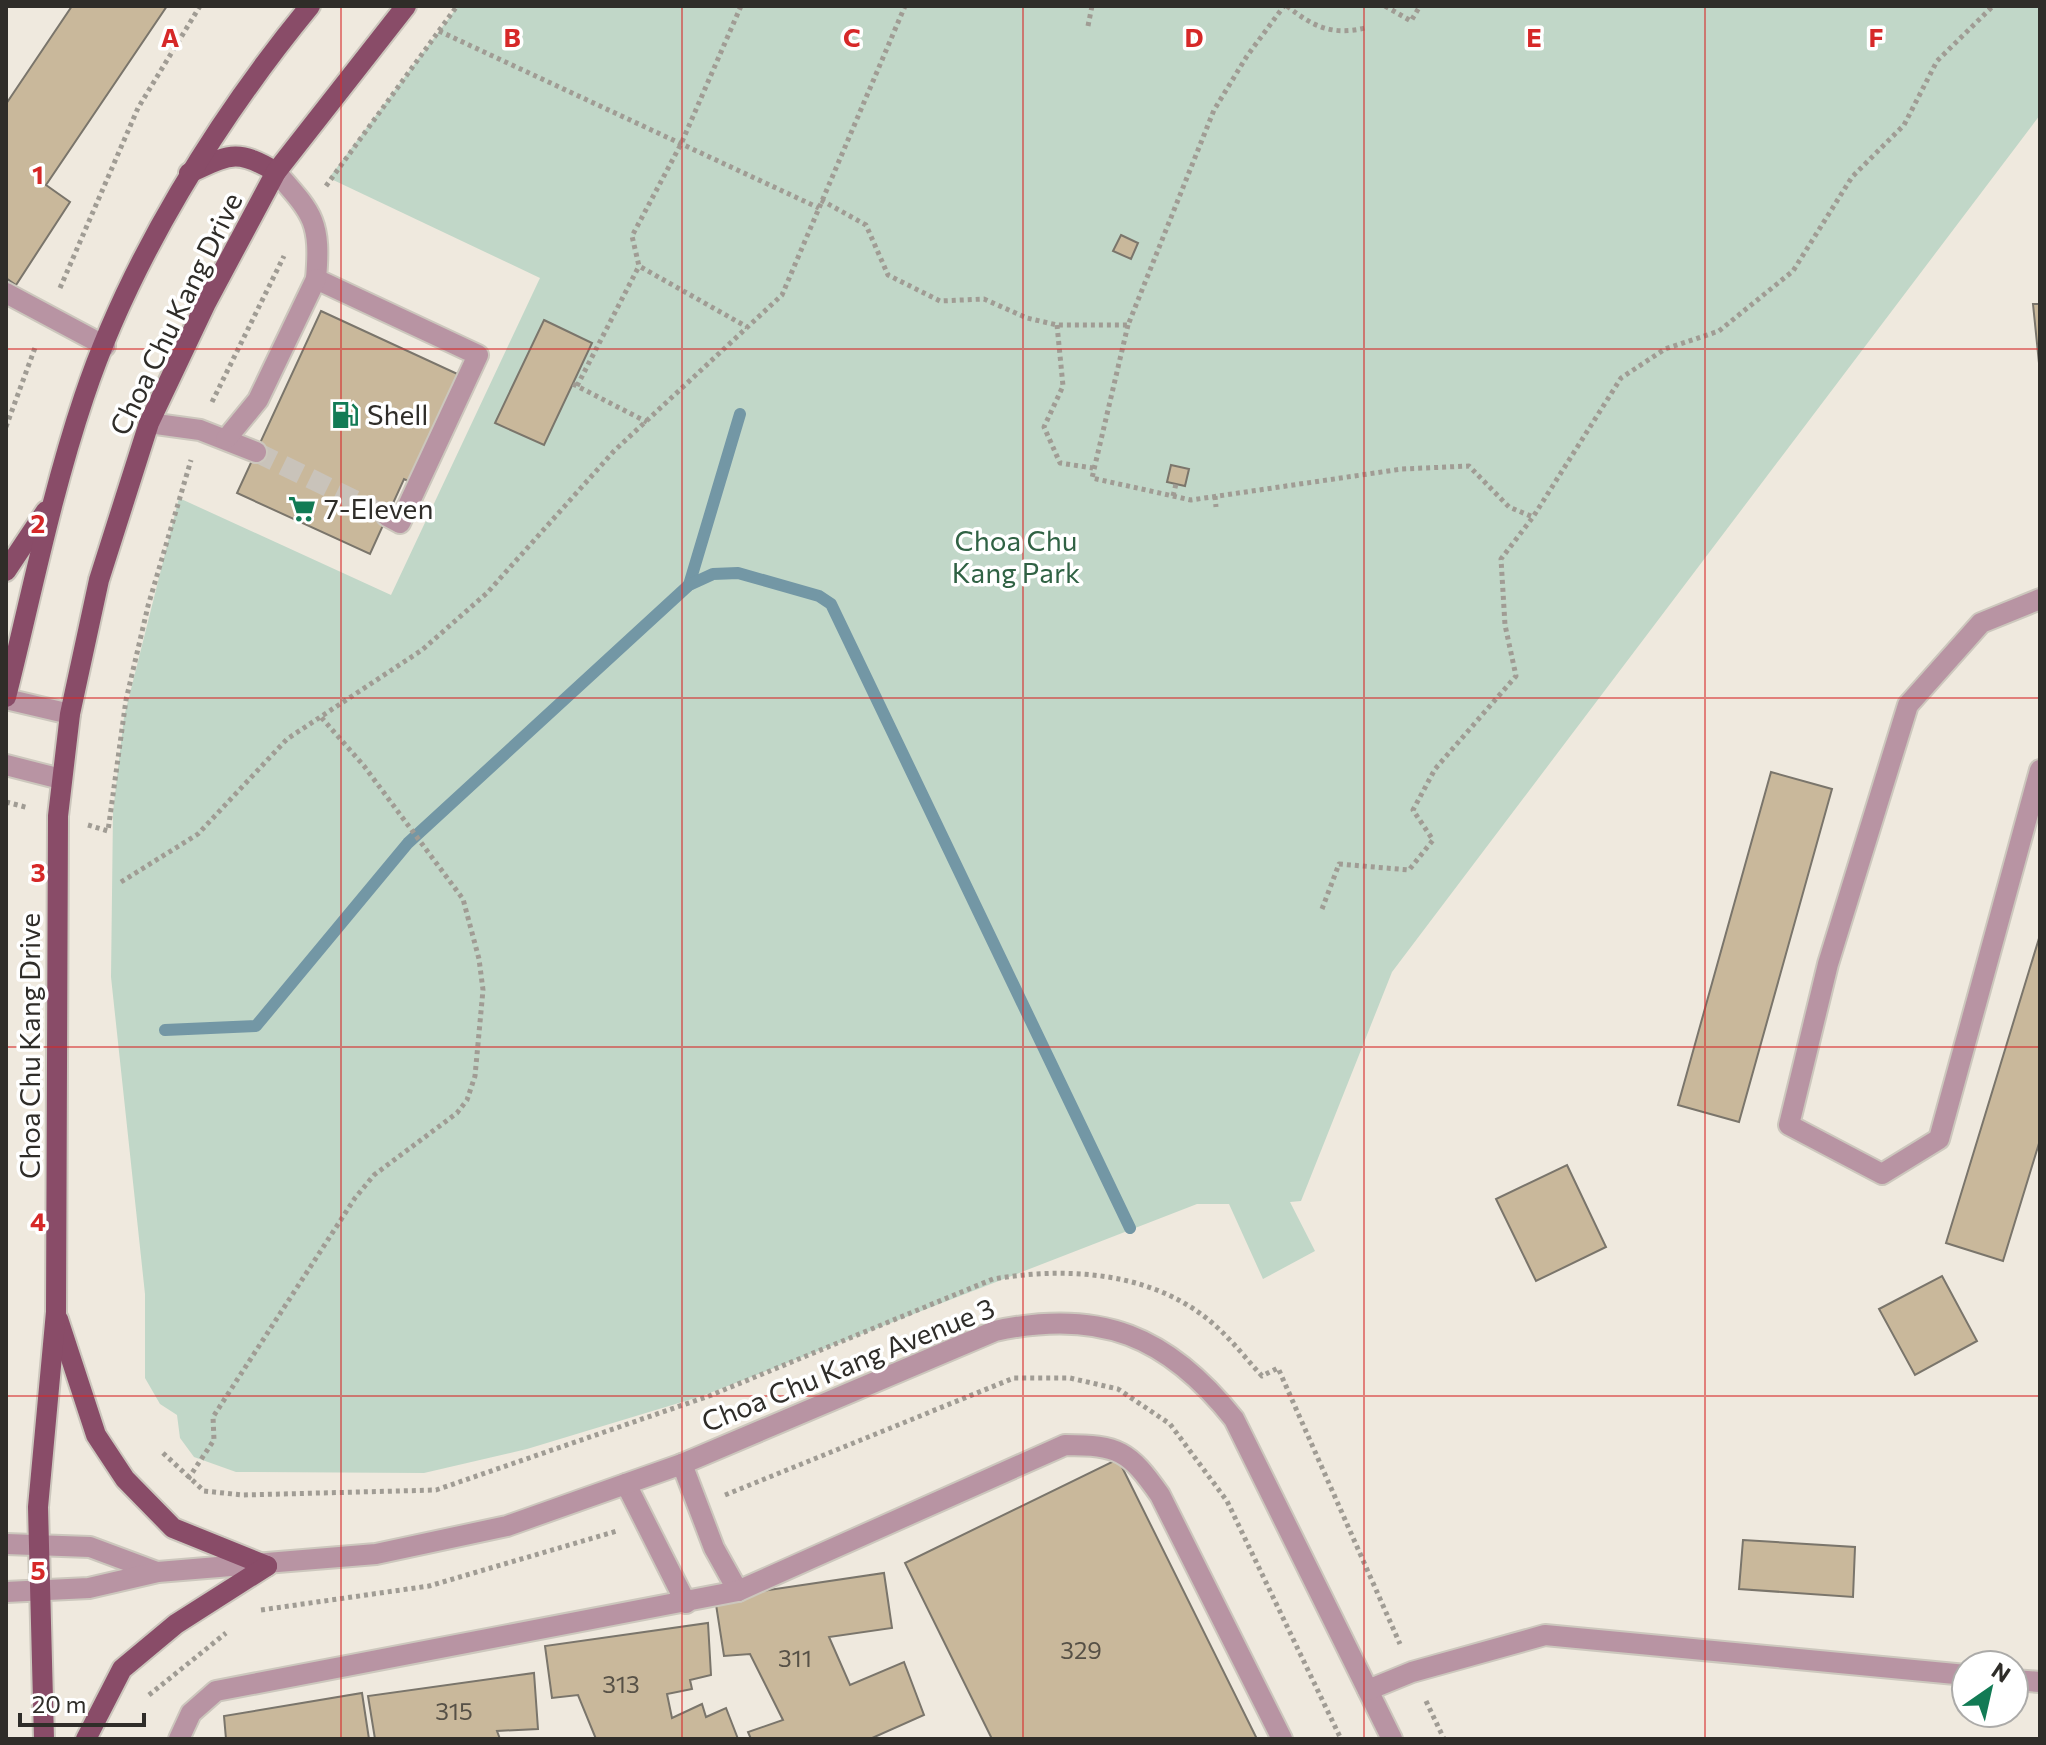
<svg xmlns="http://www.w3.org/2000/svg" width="2046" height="1745" font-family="Commissioner,sans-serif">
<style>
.green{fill:#c1d7c8}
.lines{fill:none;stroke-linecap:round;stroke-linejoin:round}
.stream{stroke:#7397a5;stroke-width:12}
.building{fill:#c9b89b;stroke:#7a756b;stroke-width:2}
.minor-tunnel{stroke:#c9c3ba;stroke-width:20;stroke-dasharray:20 10;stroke-linecap:butt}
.minor-casing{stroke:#ccc7bd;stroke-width:24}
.major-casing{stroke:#ccc7bd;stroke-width:24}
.path{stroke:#a09c94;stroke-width:5;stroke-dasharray:4 4;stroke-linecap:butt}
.minor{stroke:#b894a3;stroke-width:20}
.major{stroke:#894c68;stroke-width:20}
.grid{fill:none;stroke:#d62828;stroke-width:2;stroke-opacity:0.55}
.labels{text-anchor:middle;stroke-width:7;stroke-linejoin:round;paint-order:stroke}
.number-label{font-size:24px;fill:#565046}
.street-label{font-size:28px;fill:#2f2d29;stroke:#fff}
.poi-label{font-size:28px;fill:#2f2d29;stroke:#fff;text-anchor:start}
.park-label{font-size:28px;fill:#306244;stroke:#fff}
.grid-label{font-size:26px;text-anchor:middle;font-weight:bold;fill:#d62828;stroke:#fff;stroke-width:7;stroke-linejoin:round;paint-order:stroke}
</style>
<rect width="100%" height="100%" fill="#efe9de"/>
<!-- green -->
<polygon class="green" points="458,6 2040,6 2040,115 1392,972 1301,1201 1290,1202 1315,1251 1263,1279 1229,1204 1197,1204 702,1396 527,1449 424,1473 236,1472 194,1457 180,1438 177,1415 160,1404 145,1378 145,1294 111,977 113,812 124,717 179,498 391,595 540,278 329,178"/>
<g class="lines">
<!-- stream -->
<g class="stream">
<polyline points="689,585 740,414"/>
<polyline points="165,1030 256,1026 408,843 689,585 713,574 738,573 819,596 831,604 1130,1228"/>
</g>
</g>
<!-- building -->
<g class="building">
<polygon points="72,6 167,6 46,185 70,202 16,285 6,278 6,104"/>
<polygon points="1121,235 1138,243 1131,259 1113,251"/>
<polygon points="2033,304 2040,304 2040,373"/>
<polygon points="321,311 464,377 415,484 404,479 370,554 237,493"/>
<polygon points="544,320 592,343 544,445 495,423"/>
<polygon points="1171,465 1189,469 1185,486 1167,482"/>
<polygon points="1771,772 1832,789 1739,1122 1678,1105"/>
<polygon points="2040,935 2040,1140 2003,1261 1946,1243"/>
<polygon points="1567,1165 1606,1247 1536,1281 1496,1199"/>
<polygon points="1942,1276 1977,1341 1915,1375 1879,1309"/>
<polygon points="1118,1459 1257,1739 992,1739 905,1563"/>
<polygon points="1743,1540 1855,1547 1853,1597 1739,1589"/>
<polygon points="884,1573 892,1628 829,1637 850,1685 904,1662 924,1715 870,1739 751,1739 748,1732 783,1720 750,1654 724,1656 715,1598"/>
<polygon points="708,1623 711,1675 690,1680 692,1689 667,1694 672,1718 702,1704 706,1717 726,1708 738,1739 596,1739 578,1695 552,1698 545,1646"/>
<polygon points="534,1673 538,1729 497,1731 500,1739 375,1739 368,1696"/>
<polygon points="362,1693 369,1739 226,1739 224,1716"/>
</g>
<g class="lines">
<!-- minor-tunnel -->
<polyline class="minor-tunnel" points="256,452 387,516"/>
<!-- minor casing -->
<g class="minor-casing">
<g id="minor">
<path d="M276 172C313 214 321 221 316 279L478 355 400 523 387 516"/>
<polyline points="6,293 105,346"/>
<polyline points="149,423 200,430 256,452"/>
<polyline points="226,439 258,400 316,279"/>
<polyline points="2040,599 1981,623 1908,705 1828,964 1789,1125 1882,1174 1939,1139 2040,770"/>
<polyline points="6,699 70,714"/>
<polyline points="6,765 61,779"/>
<polyline points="682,1464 714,1548 738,1591"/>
<polyline points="626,1484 686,1603"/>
<polyline points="6,1544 90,1547 157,1572"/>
<path d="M6 1592 89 1588 158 1572 376 1554 507 1526 682 1464 995 1331C1100 1308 1168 1336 1234 1419L1392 1739"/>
<polyline points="2014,1680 2040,1682"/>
<polyline points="1368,1690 1412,1672 1545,1635 1966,1675"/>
<path d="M179 1739 191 1713 216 1691 738 1591 1065 1445C1119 1445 1129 1451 1160 1495L1282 1739"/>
</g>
</g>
<!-- major casing -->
<g class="major-casing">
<g id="major">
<path d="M189 173C229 155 236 148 276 172"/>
<polyline points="6,571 46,511"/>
<path d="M6 697C31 597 51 495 84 397 130 259 218 118 310 6"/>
<polyline points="58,1319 96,1435 125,1479 173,1528 267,1566"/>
<polyline points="44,1739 38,1507 56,1312 58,816 70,714 99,580 149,423 206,303 276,172 406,6"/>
<polyline points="86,1739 122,1669 176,1624 267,1566"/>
</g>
</g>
<!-- path -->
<g class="path">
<polyline points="741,6 681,144 632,236 639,266 747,327"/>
<path d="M1287 6C1312 26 1332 36 1365 28"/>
<polyline points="1385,6 1411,21 1420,6"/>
<polyline points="1088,26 1092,6"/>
<polyline points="439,31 819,208"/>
<polyline points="326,186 457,6"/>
<polyline points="821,200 866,225 888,275 940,301 984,299 1027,318 1057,325 1128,325 1214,110 1247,56 1284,6"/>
<polyline points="60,288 138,108 200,6"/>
<polyline points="1057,325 1063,386 1044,427 1060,463 1093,468"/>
<polyline points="1128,325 1092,478 1191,500 1402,469 1469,466 1509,507 1533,517"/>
<polyline points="573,384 647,422"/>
<polyline points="577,386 639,266"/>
<polyline points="212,402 284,256"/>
<polyline points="6,427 36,345"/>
<polyline points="1173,496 1176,484"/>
<polyline points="1215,496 1216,507"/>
<polyline points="6,802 29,808"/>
<polyline points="88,825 108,831 126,700 148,606 191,460"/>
<polyline points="121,882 198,834 287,739 422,650 487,593 614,451 782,295 905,6"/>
<polyline points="1322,909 1339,864 1409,870 1433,840 1413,810 1435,769 1516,676 1505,625 1501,559 1533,517 1621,378 1665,349 1719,331 1793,271 1852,177 1904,125 1937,61 1993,6"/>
<path d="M163 1453 204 1491 243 1495 436 1490 709 1396 993 1279C1071 1266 1160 1272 1220 1330 1235 1344 1248 1361 1262 1376L1278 1368 1400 1644"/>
<polyline points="188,1479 214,1440 213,1417 355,1198 374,1175 457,1113 467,1100 475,1076 483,990 479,959 463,899 364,766 321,717"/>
<polyline points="725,1495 1014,1378 1070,1378 1118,1389 1170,1424 1227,1501 1341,1739"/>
<polyline points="261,1610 429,1586 617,1531"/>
<polyline points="149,1695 226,1633"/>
<polyline points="1426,1701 1444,1739"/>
</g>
<!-- minor -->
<use href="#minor" class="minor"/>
<!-- major -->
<use href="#major" class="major"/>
</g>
<!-- grid -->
<path class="grid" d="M341 6V1739M682 6V1739M1023 6V1739M1364 6V1739M1705 6V1739M6 349H2040M6 698H2040M6 1047H2040M6 1396H2040"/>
<!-- icons -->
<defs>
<g id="fuel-bare" transform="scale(2.16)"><path d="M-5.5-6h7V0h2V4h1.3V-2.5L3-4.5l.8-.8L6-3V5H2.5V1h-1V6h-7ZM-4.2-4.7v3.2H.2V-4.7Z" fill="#127b55" stroke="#fff" stroke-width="2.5" paint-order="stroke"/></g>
<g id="supermarket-bare" transform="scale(2.16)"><path d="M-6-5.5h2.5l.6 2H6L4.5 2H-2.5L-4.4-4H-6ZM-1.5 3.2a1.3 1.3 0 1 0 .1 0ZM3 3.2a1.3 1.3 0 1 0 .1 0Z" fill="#127b55" stroke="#fff" stroke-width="2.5" paint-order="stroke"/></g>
</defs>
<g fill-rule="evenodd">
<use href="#fuel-bare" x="345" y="415"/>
<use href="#supermarket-bare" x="302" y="509"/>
</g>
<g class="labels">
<!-- number labels -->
<g class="number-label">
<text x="1081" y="1659">329</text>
<text x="795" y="1667">311</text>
<text x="621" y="1693">313</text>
<text x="454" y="1720">315</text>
</g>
<!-- street labels -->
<g class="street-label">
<text transform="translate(176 314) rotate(-64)" y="10">Choa Chu Kang Drive</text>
<text transform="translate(30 1046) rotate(-90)" y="10">Choa Chu Kang Drive</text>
<text transform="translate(848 1365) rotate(-22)" y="10">Choa Chu Kang Avenue 3</text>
</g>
<!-- poi labels -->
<g class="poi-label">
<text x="367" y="425">Shell</text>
<text x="324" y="519">7-Eleven</text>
</g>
<!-- park labels -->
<g class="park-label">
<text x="1016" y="551">Choa Chu<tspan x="1016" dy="32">Kang Park</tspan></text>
</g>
</g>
<g class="grid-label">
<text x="170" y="47">A</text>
<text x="512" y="47">B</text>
<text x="852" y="47">C</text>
<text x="1194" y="47">D</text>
<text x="1534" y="47">E</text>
<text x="1876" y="47">F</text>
<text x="38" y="184">1</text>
<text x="38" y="533">2</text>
<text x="38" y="882">3</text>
<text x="38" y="1231">4</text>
<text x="38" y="1580">5</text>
</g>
<!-- border -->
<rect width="2046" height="1745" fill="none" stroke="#2f2d29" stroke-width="16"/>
<!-- north arrow -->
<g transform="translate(1990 1689) rotate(34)"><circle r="38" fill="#ffffff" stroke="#acaba9" stroke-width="2"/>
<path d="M0-6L14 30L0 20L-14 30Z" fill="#127b55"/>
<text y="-12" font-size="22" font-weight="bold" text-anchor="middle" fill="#2f2d29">N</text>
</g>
<!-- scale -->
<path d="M20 1713v12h124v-12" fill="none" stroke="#2f2d29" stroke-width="4"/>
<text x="32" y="1713" font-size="24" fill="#2f2d29" stroke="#ffffff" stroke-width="6" paint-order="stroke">20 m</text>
</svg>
